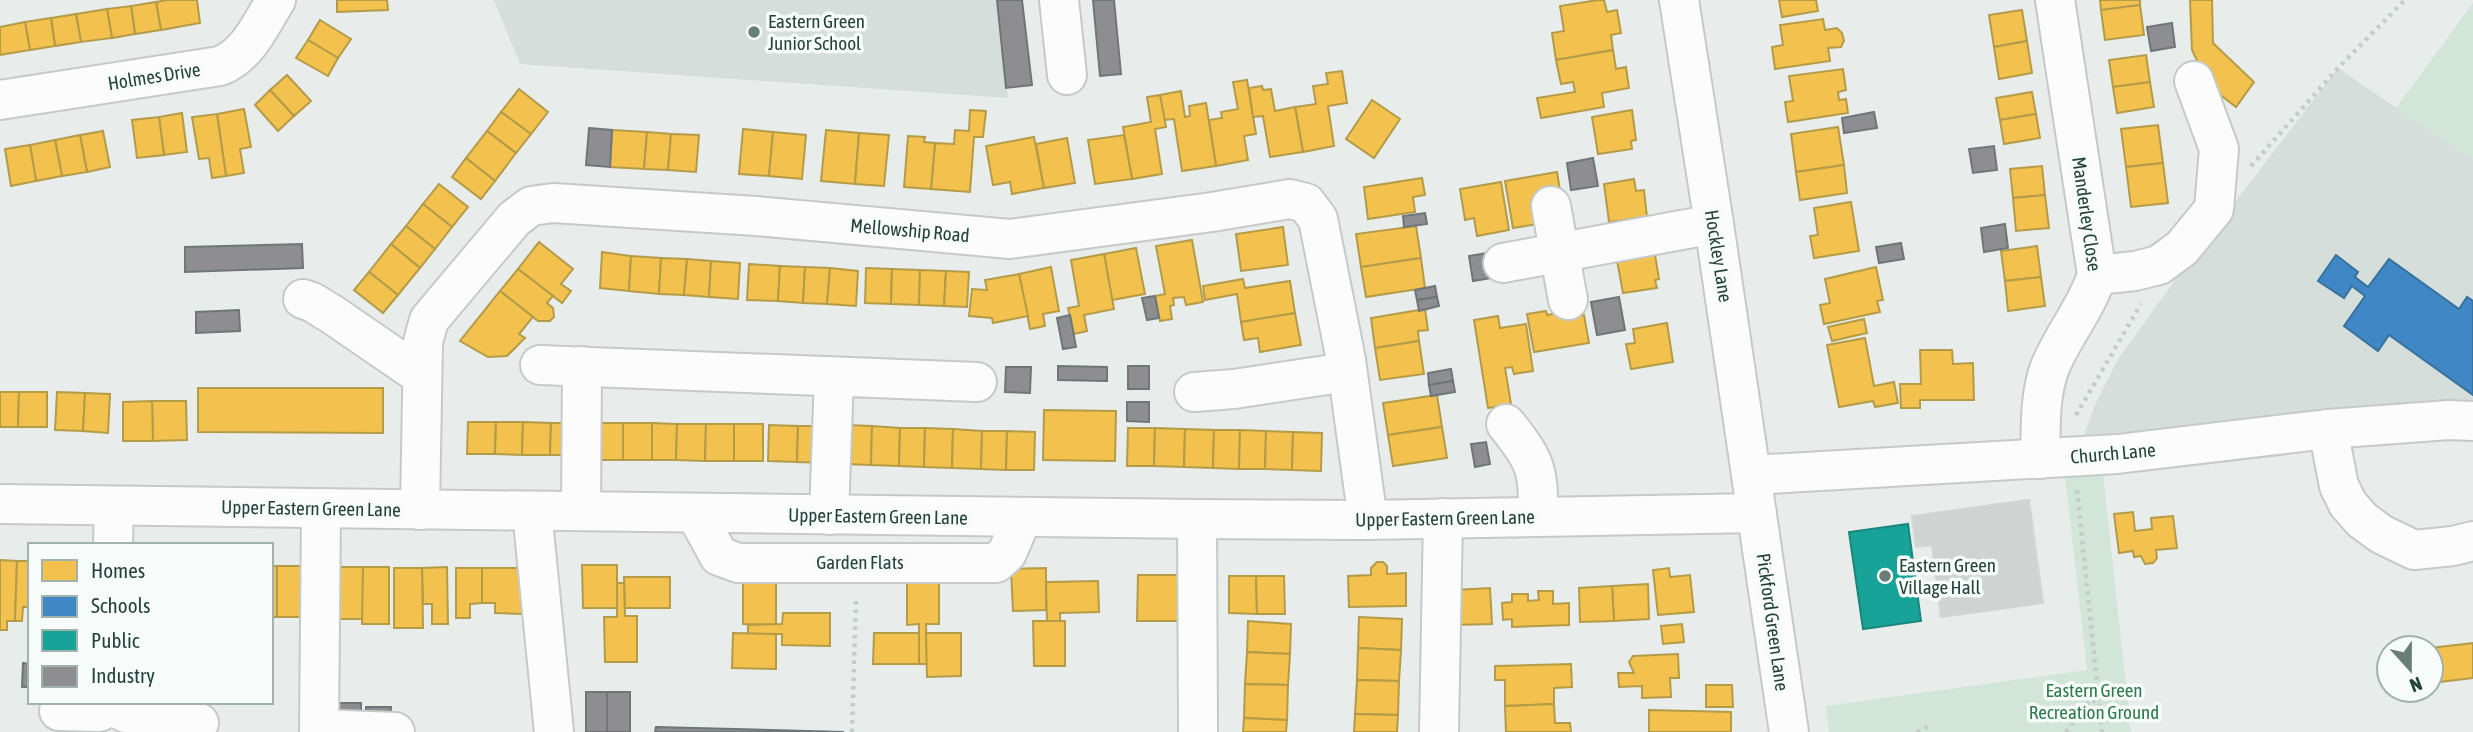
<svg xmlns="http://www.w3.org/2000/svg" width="2473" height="732" font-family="'Asap Condensed',sans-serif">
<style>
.built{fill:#d6dedb}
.green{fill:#d1e6d8}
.homes{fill:#f2c14e;stroke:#b49b48;stroke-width:2}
.schools{fill:#3f88c5;stroke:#37739b;stroke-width:2}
.public{fill:#17a398;stroke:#1b867c;stroke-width:2}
.industry{fill:#8d8d92;stroke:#6e7678;stroke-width:2}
.building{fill:#cfd4d2;stroke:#d1d6d4;stroke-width:2}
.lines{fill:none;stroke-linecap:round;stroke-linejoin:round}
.minor-casing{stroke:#c5cac8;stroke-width:42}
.path{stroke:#c3ccca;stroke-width:4.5;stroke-dasharray:3.5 5;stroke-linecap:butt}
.minor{stroke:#fcfcfc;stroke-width:38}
.poi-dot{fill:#697e78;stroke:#f7fbf9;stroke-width:2.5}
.labels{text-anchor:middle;stroke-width:7;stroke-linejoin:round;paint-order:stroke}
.poi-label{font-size:19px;fill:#24423a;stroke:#f7fbf9;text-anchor:start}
.street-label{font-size:19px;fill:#24423a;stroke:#f7fbf9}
.park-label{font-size:19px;fill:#2d7a4b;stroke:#f7fbf9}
</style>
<rect width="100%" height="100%" fill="#e8edeb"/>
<!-- built -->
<g class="built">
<polygon points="494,0 997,0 1008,98 520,64"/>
<polygon points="2338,68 2473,160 2473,410 2325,418 2084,435 2095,405 2118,359 2181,272"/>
</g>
<!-- green -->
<g class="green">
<polygon points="2473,3 2473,160 2396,108"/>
<polygon points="2103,473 2131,732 1829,732 1826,706 2087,670 2065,476"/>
</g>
<!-- homes -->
<g class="homes">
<polygon points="167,0 197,0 200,23 161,30 156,2"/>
<polygon points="337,0 387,0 388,10 337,12"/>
<polygon points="1598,0 1604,0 1607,12 1617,10 1621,33 1611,35 1613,50 1556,60 1552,33 1564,31 1560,6"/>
<polygon points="1779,0 1816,0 1818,11 1782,17"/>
<polygon points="2100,0 2140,0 2140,5 2101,10"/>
<polygon points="2190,0 2212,0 2213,43 2254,82 2236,107 2209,86 2192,50"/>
<polygon points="156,2 161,30 135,34 131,6"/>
<polygon points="2140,5 2144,35 2105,40 2101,10"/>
<polygon points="131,6 135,34 112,38 107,9"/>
<polygon points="107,9 112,38 81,42 76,14"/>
<polygon points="2022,10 2027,41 1994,47 1989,15"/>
<polygon points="76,14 81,42 55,46 51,18"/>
<polygon points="51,18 55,46 30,50 25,22"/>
<polygon points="1823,19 1825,30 1837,28 1842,33 1844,41 1841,47 1828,48 1830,61 1775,69 1772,47 1783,45 1780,25"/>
<polygon points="320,20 351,39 338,58 308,40"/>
<polygon points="25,22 30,50 0,55 0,27"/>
<polygon points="308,40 338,58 328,76 296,58"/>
<polygon points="2027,41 2032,73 1999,79 1994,47"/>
<polygon points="1613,50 1616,69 1626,67 1629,88 1602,93 1604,107 1541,118 1537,98 1575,92 1573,82 1561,84 1556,60"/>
<polygon points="2146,55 2150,82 2113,87 2109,60"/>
<polygon points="1843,69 1846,90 1838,92 1839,100 1846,99 1848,113 1788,122 1785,102 1793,101 1789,76"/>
<polygon points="1342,71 1347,103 1328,106 1334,146 1303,152 1295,107 1316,104 1313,86 1328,84 1326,73"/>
<polygon points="287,75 311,101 294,116 270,90"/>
<polygon points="1247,80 1256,134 1244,136 1248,160 1216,166 1209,120 1222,118 1221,112 1238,109 1233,82"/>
<polygon points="2150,82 2154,107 2117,113 2113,87"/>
<polygon points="1262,86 1263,90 1271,89 1275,111 1295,107 1303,152 1270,157 1263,116 1253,117 1249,88"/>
<polygon points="519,89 548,112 531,134 501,112"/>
<polygon points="270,90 294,116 278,131 255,105"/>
<polygon points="1181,91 1185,117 1190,116 1189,106 1206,103 1216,166 1182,171 1174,119 1164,120 1160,95"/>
<polygon points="2032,92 2036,114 2000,120 1996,98"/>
<polygon points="1160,95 1166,127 1155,129 1162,174 1132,179 1123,127 1151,122 1147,97"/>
<polygon points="1372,100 1400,119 1374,158 1346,139"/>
<polygon points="244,109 251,147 240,149 244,173 226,176 217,114"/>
<polygon points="970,110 986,111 983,137 974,137 970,192 931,189 935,143 954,144 955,130 969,131"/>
<polygon points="1632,110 1636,140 1631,141 1632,149 1598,154 1592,117"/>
<polygon points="501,112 531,134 516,153 487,131"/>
<polygon points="182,113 187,152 164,155 159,117"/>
<polygon points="217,114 226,176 212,178 209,158 199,159 192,117"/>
<polygon points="2036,114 2040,138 2004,144 2000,120"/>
<polygon points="159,117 164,155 137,158 132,120"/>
<polygon points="2158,125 2163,163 2126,167 2121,129"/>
<polygon points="1838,127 1844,165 1796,172 1791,134"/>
<polygon points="743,129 773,132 769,176 739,174"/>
<polygon points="612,130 647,132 644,169 610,167"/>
<polygon points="826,130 859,133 855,184 821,181"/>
<polygon points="103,131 110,167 87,172 80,135"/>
<polygon points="487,131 516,153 495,181 466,158"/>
<polygon points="647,132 671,134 668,170 644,169"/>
<polygon points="773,132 806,135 802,179 769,176"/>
<polygon points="859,133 889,135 884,186 855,184"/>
<polygon points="671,134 699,135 696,172 668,170"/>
<polygon points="80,135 87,172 62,176 55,140"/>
<polygon points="1124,135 1132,179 1095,184 1088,140"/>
<polygon points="908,136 925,137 924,142 935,143 931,189 904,187"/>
<polygon points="1034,137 1044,188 1012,194 1010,182 993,185 986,146"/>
<polygon points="1067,138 1075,183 1044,188 1036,144"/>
<polygon points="55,140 62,176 36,181 30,145"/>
<polygon points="30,145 36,181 11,186 5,149"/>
<polygon points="466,158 495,181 481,199 452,177"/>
<polygon points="2163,163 2168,203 2131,207 2126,167"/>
<polygon points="1844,165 1847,193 1800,200 1796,172"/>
<polygon points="2042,166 2045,195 2013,198 2010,169"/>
<polygon points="1557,172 1562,203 1544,223 1513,228 1505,181"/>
<polygon points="1422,178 1425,195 1413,197 1415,212 1368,219 1364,187"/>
<polygon points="1634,179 1636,191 1644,190 1647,217 1609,222 1604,184"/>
<polygon points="1501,182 1509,230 1477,236 1474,218 1465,220 1460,189"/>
<polygon points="439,184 468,207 452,227 423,204"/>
<polygon points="2045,195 2049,228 2016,231 2013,198"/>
<polygon points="1851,202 1859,251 1814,258 1810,236 1818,235 1814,208"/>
<polygon points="423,204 452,227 435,249 406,226"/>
<polygon points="406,226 435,249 420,268 391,244"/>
<polygon points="1416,226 1421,258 1361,267 1356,234"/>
<polygon points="1283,227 1288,265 1241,271 1236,234"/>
<polygon points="1192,240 1203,302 1186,305 1184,297 1173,298 1174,305 1170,306 1172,319 1160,321 1155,296 1165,294 1156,246"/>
<polygon points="539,242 573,269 561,284 571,291 562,303 518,269"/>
<polygon points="391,244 420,268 398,295 369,272"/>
<polygon points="2037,246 2041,277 2005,281 2001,251"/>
<polygon points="1136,248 1145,294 1112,300 1104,254"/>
<polygon points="1654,249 1659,279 1655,280 1657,288 1623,293 1616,255"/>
<polygon points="602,252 631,256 629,291 600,288"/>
<polygon points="1104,254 1114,309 1084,315 1087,331 1074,334 1068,308 1079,306 1071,260"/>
<polygon points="631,256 661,258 659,294 629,291"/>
<polygon points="661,258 687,259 684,295 659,294"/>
<polygon points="1421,258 1425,288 1366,297 1361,267"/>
<polygon points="687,259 711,261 709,297 684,295"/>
<polygon points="711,261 740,263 738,299 709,297"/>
<polygon points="749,264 780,266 778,301 747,300"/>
<polygon points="780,266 805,267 803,303 778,301"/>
<polygon points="805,267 830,268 827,304 803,303"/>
<polygon points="1051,267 1059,311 1043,314 1045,326 1030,329 1019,274"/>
<polygon points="1876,267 1883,300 1877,301 1880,312 1824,324 1820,305 1830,303 1825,279"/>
<polygon points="830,268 858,271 856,306 827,304"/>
<polygon points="866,268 892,269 891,304 865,303"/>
<polygon points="518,269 553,296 547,303 553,308 554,317 550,321 538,321 500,291"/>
<polygon points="892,269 920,270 919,305 891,304"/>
<polygon points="920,270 946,271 944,306 919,305"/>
<polygon points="946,271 969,272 967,307 944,306"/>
<polygon points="369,272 398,295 383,313 354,290"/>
<polygon points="1019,274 1028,316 993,323 992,318 969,316 972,289 987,290 985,280"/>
<polygon points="2041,277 2045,306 2008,311 2005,281"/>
<polygon points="1243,279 1245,288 1290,281 1295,313 1241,322 1237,294 1205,300 1203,286"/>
<polygon points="500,291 533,317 519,334 525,338 507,356 488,357 460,341"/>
<polygon points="1425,309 1428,330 1418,331 1419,341 1375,348 1371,318"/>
<polygon points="1546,311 1547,315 1568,311 1569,318 1584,315 1589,343 1534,352 1527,314"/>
<polygon points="1295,313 1301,345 1260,352 1258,338 1244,340 1241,322"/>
<polygon points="1498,316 1500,328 1526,324 1533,371 1514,374 1512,367 1505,368 1511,404 1488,408 1474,320"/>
<polygon points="1864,319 1867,333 1832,341 1828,327"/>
<polygon points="1667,323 1673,362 1631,369 1626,344 1635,343 1633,329"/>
<polygon points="1865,338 1874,386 1894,382 1898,403 1875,407 1873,401 1839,407 1827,345"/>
<polygon points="1419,341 1424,374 1380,380 1375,348"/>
<polygon points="1920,350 1952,350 1953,364 1973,363 1974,400 1920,400 1920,408 1901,408 1900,384 1921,384"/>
<polygon points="198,388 383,388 383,433 198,432"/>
<polygon points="0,392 19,392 18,427 0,427"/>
<polygon points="19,392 47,392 47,427 18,427"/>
<polygon points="57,392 85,393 83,431 55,430"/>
<polygon points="85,393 110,394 108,433 83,431"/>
<polygon points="1437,395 1442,427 1388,435 1383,403"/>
<polygon points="152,401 186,401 187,440 153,441"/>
<polygon points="152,401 153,441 123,441 123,402"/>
<polygon points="1044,410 1116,411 1115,461 1043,460"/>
<polygon points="468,422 496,422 495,454 467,454"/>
<polygon points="496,422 523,422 522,455 495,454"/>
<polygon points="523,422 551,423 550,455 522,455"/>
<polygon points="551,423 577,423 577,455 550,455"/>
<rect x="599" y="423" width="24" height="37"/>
<rect x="623" y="423" width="29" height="37"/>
<polygon points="652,423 677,424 676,460 652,460"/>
<polygon points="677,424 706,424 705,461 676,460"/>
<polygon points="706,424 734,424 734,461 705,461"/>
<rect x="734" y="424" width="29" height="37"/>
<polygon points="769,425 798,426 797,462 768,461"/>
<polygon points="846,425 872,426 871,465 844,464"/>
<polygon points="798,426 826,426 825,463 797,462"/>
<polygon points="872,426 900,428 899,466 871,465"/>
<polygon points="1442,427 1447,458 1393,466 1388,435"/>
<polygon points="900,428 925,428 924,467 899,466"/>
<polygon points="925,428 953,429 952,468 924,467"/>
<polygon points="1128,428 1155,428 1154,466 1127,466"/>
<polygon points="1155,428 1185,429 1184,467 1154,466"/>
<polygon points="953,429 982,431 981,469 952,468"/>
<polygon points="1185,429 1214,430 1213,468 1184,467"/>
<polygon points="1214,430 1240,430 1239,469 1213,468"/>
<polygon points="1240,430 1266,431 1265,469 1239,469"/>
<polygon points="982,431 1007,431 1006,470 981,469"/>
<polygon points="1007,431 1035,432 1034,470 1006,470"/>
<polygon points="1266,431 1293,432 1292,470 1265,469"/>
<polygon points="1293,432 1322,433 1321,471 1292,470"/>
<polygon points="2133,512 2135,531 2152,529 2151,518 2173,516 2177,548 2156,550 2157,558 2153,563 2145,564 2141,556 2134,557 2133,551 2119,553 2114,514"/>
<polygon points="0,560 17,561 15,621 7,621 7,630 0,630"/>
<polygon points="17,561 30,561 30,607 23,607 22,621 15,621"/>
<polygon points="1377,562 1383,562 1387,566 1387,574 1406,573 1406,606 1349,607 1348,576 1371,575 1371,568"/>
<polygon points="582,565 617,565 617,608 583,608"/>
<rect x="271" y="566" width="6" height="51"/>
<rect x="277" y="566" width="30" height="51"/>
<rect x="327" y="567" width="36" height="52"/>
<polygon points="363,567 389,567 389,624 362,624"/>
<polygon points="447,567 448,624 432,624 432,604 423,604 422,568"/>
<polygon points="394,568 422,568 423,628 394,628"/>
<polygon points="456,568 482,568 482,603 470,604 470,618 456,618"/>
<polygon points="482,568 521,568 522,614 495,613 495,603 482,603"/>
<polygon points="1046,568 1046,610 1013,611 1011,569"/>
<polygon points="1669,568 1670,577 1690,575 1694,612 1658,615 1653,570"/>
<polygon points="1138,575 1183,575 1183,621 1137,621"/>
<polygon points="1229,576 1256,576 1257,614 1229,613"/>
<polygon points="1256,576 1284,576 1285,614 1257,614"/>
<polygon points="624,577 670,577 670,608 625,608"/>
<polygon points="907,579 939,579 939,624 926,624 927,664 919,664 919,624 907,625"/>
<polygon points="743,580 776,580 776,625 743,624"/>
<polygon points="1098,581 1099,612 1060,613 1060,621 1047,621 1046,582"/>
<polygon points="617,583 624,583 625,616 637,616 637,662 605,662 604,617 617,617"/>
<polygon points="1648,584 1649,619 1614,621 1612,586"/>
<polygon points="1612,586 1614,621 1580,622 1579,588"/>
<polygon points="1490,588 1492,624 1455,625 1454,590"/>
<polygon points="1538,591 1553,591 1553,604 1569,603 1569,625 1512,627 1512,619 1503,620 1502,603 1512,602 1512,594 1528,594 1528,601 1539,600"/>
<polygon points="783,613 830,613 830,646 782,645 782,634 748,634 748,625 782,624"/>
<polygon points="1359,617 1402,619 1401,650 1358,648"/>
<polygon points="1033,621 1065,621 1065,666 1034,666"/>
<polygon points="1248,621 1291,624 1290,654 1247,652"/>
<polygon points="1682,624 1684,642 1663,644 1661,626"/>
<polygon points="733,633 776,634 776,669 732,668"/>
<polygon points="874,633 919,633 919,664 873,664"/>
<polygon points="926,633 961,633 961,676 927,677"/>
<polygon points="2473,643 2473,678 2431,683 2431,648"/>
<polygon points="1358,648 1401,650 1399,681 1357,680"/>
<polygon points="1247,652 1290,654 1288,685 1245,684"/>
<polygon points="1678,654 1679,678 1670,678 1671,697 1642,698 1642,686 1619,687 1618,673 1634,673 1629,662 1633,656"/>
<polygon points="1571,664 1572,687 1554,688 1554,704 1505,706 1505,680 1495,680 1495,666"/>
<polygon points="1357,680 1399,681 1398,715 1355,714"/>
<polygon points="1245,684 1288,685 1287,720 1244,718"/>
<polygon points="1706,685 1732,685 1733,707 1706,707"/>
<polygon points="1554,704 1555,723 1570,723 1571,732 1506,732 1505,706"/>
<polygon points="1649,710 1731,712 1731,732 1649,732"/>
<polygon points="1355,714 1398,715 1397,732 1354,732"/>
<polygon points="1244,718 1287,720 1286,732 1243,732"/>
</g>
<!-- schools -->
<polygon class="schools" points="2336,255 2358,272 2355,277 2368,287 2389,259 2459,309 2467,297 2473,301 2473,395 2389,335 2378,351 2344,326 2365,296 2352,286 2344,298 2318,281"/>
<!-- public -->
<polygon class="public" points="1908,524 1921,621 1863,629 1849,532"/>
<!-- industry -->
<g class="industry">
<polygon points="997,0 1022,0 1032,85 1006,88"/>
<polygon points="1093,0 1114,0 1121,74 1100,76"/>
<polygon points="2172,23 2175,47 2151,51 2147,27"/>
<polygon points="1874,112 1877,128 1844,133 1842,118"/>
<polygon points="589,128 612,130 610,167 586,165"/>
<polygon points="1994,146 1997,170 1973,173 1969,149"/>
<polygon points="1593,158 1598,186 1571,190 1567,163"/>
<polygon points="1425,213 1427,224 1404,227 1403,216"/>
<polygon points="2005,224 2008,248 1984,252 1981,228"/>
<polygon points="1901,243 1904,259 1879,263 1876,247"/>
<polygon points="302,244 303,268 185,272 185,247"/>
<polygon points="1499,251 1503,276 1473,281 1469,256"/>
<polygon points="1435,286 1437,297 1417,300 1415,290"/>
<polygon points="1155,296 1159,318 1147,320 1142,298"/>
<polygon points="1437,297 1439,306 1419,311 1417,300"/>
<polygon points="1619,297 1625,330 1597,335 1591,302"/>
<polygon points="239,310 240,331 196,333 196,312"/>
<polygon points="1070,315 1076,347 1063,349 1057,318"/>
<polygon points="1058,366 1107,367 1107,381 1058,380"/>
<rect x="1128" y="366" width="21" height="23"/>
<polygon points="1006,367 1031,367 1030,393 1005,392"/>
<polygon points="1451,369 1453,381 1429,385 1428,373"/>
<polygon points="1453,381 1455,392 1431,396 1429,385"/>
<polygon points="1127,402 1149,402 1149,422 1127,421"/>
<polygon points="1486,442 1490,464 1475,467 1471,444"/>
<polygon points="23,663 30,664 30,687 22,687"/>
<rect x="586" y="692" width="21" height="40"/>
<rect x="607" y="692" width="23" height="40"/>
<rect x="338" y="703" width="23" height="22"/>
<polygon points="366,707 391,707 390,726 366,726"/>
<polygon points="656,727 844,732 655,732"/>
</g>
<!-- building -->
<polygon class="building" points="2029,500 2043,603 1941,617 1932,545 1916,547 1912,516"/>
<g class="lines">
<!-- minor casing -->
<g class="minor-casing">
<g id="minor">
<polyline points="1059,0 1067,75"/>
<polyline points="1679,0 1714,224 1789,732"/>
<path d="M0 100 220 66C249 54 260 25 276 0"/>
<polyline points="1551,206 1568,300"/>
<polyline points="1503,263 1714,224"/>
<polyline points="2097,275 2135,271 2159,265 2182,248 2214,209 2219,149 2194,81"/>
<polyline points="303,299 312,302 333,315 422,376"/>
<polyline points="540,365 977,382"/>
<polyline points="1194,392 1234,389 1347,372"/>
<path d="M1506 424C1535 460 1539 469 1538 516"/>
<polyline points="2328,429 2339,486 2348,504 2362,520 2381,534 2414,550 2453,546 2473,541"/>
<path d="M2040 459C2041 429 2039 396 2050 367 2063 335 2086 309 2097 275L2055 0"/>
<polyline points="1752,475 2117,454 2328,429 2449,420 2473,421"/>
<polyline points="0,504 1197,519 1365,520 1757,513"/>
<polyline points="321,509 319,729 395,732"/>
<polyline points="420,510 423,342 429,320 514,219 531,206 553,203 756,216 1010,239 1212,212 1290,199 1306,203 1318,219 1346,360 1366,506 1365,520"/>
<polyline points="532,511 554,732"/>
<polyline points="581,511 582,366"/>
<polyline points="696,514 719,556 738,563 996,563 1007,553 1022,518"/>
<polyline points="829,515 834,377"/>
<polyline points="1197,519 1198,732"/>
<polyline points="113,545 114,506"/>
<polyline points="112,702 112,706 126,713 199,723"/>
<polyline points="59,711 99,712 112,706"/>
<polyline points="1439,732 1443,518"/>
</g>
</g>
<!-- path -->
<g class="path">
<polyline points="2251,166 2338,68 2405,0"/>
<polyline points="2076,415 2141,304"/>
<polyline points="2077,490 2099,702"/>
<polyline points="852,732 856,597"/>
<polyline points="1917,732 1931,725"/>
<polyline points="2066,732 2090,700 2099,702 2102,732"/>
</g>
<!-- minor -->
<use href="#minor" class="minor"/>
</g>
<!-- markers -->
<g class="poi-dot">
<circle cx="754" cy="32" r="7"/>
<circle cx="1885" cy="576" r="7"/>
</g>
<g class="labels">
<!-- poi labels -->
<g class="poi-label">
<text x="768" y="28">Eastern Green<tspan x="768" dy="22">Junior School</tspan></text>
<text x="1899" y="572">Eastern Green<tspan x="1899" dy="22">Village Hall</tspan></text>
</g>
<!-- street labels -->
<g class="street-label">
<text transform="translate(154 76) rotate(-9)" y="7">Holmes Drive</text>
<text transform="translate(2087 214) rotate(82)" y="7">Manderley Close</text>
<text transform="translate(910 230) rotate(5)" y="7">Mellowship Road</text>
<text transform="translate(1719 256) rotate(81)" y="7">Hockley Lane</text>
<text transform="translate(2113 453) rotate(-5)" y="7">Church Lane</text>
<text transform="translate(311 508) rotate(1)" y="7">Upper Eastern Green Lane</text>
<text transform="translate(878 516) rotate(1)" y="7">Upper Eastern Green Lane</text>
<text transform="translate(1445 518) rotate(-1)" y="7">Upper Eastern Green Lane</text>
<text x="860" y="569">Garden Flats</text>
<text transform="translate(1773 622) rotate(82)" y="7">Pickford Green Lane</text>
</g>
<!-- park labels -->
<g class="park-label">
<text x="2094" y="697">Eastern Green<tspan x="2094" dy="22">Recreation Ground</tspan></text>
</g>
</g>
<!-- legend -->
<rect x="28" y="543" width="245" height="161" fill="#f7fbf9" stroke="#a3b1ad" stroke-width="2"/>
<rect x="42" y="560" width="35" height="21" fill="#f2c14e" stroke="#a3b1ad" stroke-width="2"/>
<text x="91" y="578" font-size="21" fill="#24423a">Homes</text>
<rect x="42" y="596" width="35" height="21" fill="#3f88c5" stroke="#a3b1ad" stroke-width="2"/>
<text x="91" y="613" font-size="21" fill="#24423a">Schools</text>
<rect x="42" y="630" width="35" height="21" fill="#17a398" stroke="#a3b1ad" stroke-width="2"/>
<text x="91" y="648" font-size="21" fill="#24423a">Public</text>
<rect x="42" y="666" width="35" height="21" fill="#8d8d92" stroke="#a3b1ad" stroke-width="2"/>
<text x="91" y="683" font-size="21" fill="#24423a">Industry</text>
<!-- north arrow -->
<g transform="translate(2410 669) rotate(159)"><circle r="33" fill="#f7fbf9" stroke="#a3b1ad" stroke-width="2"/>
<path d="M0-5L12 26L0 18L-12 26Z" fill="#697e78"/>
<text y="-10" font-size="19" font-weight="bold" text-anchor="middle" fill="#24423a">N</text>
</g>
</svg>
